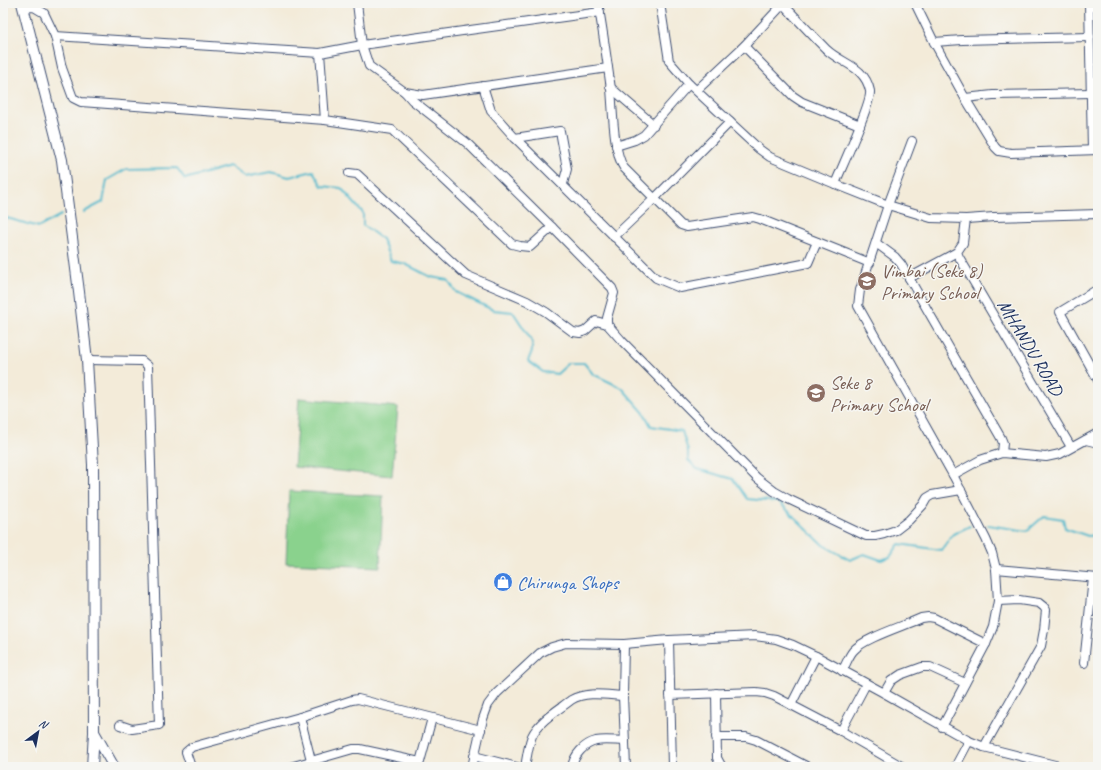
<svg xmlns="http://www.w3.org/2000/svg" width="1101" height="770" font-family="Caveat,sans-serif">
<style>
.green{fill:#8ad28d;stroke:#528076}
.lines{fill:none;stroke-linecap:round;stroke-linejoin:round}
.stream{stroke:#51bace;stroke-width:2}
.minor-casing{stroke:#3b4b70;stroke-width:10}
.major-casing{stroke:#3b4b70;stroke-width:12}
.minor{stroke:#fff;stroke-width:8}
.major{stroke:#fff;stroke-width:10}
.labels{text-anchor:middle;stroke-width:3;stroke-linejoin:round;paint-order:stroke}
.education-label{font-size:19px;fill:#785e54;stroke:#f6f6f2;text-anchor:start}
.street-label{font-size:19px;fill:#1b2f5e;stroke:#f6f6f2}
.shop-label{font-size:19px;fill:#366cbe;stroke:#f6f6f2;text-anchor:start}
</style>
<rect width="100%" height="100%" fill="#f6f6f2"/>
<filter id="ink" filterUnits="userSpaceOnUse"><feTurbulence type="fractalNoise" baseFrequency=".025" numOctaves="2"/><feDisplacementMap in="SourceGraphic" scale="8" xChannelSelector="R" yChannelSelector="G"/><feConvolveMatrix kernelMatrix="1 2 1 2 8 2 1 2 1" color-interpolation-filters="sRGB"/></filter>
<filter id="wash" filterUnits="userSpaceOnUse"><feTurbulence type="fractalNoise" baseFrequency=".012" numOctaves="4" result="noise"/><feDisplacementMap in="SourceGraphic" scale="16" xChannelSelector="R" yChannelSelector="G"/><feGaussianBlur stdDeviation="0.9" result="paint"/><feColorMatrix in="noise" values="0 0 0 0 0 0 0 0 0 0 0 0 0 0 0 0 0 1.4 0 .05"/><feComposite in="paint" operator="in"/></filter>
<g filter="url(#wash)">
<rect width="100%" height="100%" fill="#f3ebd9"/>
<!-- green -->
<g class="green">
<polygon points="299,398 398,407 392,476 294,467"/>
<polygon points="289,491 383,496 380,567 286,563"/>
</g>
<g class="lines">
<!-- stream -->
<g class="stream">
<polyline points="3,202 5,204 3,211"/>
<polyline points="84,212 103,202 107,180 126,169 177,168 185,179 230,166 245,177 271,172 289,177 313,171 322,186 341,188 363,213 363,225 382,239 391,261 405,264 431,277 448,280 456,292 493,310 513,312 532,341 532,351 528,361 543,372 557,374 569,363 584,363 593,374 622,388 644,413 651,426 682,431 688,451 688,460 697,469 733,479 747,499 779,502 823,545 850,560 864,554 881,560 890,557 899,544 941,550 953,534 970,526"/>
<polyline points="3,217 39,227 61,215"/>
<polyline points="988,525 1027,531 1044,516 1063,519 1065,528 1088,536 1098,535"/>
</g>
</g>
</g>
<g filter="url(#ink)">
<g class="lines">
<!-- minor casing -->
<g class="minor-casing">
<g id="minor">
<polyline points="357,3 362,45 369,66 405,92 423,95 608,68"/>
<path d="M598 3C603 31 607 60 611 89 613 109 613 152 624 168L681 225 687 227 753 217 760 219 870 263"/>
<polyline points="660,3 669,61 689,84 759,149 770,157 835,184 888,205 931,218 966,219 994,217 1098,214"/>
<polyline points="915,3 934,42 965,98 995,147 999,151 1011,153 1098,150"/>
<polyline points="1089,3 1092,150"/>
<path d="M783 4C797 19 812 35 827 50 842 64 865 66 870 91 872 102 841 169 835 184"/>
<polyline points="23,8 34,7 44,13 55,36 320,53 362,45 600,12"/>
<polyline points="55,36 62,68 73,98 81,102 325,120 392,130 512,244 520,246 530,247 552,227"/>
<polyline points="934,42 962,40 1090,37"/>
<polyline points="744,46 793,96 802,102 860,125"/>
<polyline points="320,53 325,120"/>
<polyline points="483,86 491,111 515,138 656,278 680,288 808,263 817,242"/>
<polyline points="610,87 654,125"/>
<polyline points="697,90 744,46 784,3"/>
<polyline points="405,92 412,100 467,143 552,227 612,288 614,293 607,318 607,324 622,341 757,478 774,491 788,499 866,536 875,536 884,534 896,530 909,520 923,505 927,498 932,495 961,490"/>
<polyline points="965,98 993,95 1091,93"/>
<polyline points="515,138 560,131 567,169 563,184"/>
<polyline points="912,141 888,205 860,290 858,306 953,475 986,539 992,553 996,569 998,601 993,627 986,644 942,727"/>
<polyline points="616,146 635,140 644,135 689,84"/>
<polyline points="349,173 357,174 453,263 466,275 527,301 546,312 573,332 580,333 585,331 596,321 607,324"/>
<polyline points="966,219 963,243 957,252 959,257 1071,447"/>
<polyline points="614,237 655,198 730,122"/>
<polyline points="876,243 895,257 901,264 1001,438 1003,443 1002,453"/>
<polyline points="909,278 957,252"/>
<polyline points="1098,289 1060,312 1098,380"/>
<polyline points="87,360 142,361 148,366 159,725 132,729 120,725"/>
<polyline points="1086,440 1098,443"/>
<polyline points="953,475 980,460 1002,453 1046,457 1060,454 1098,433"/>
<polyline points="996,569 1098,578"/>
<polyline points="669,640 672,767"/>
<polyline points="1084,663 1093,578"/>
<path d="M842 671C846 665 848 657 853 651 864 638 904 626 921 618L928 617 934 618 986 644"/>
<polyline points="716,693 717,758 722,767"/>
<polyline points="884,693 891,681 900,675 922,667 930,667 965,683"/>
<polyline points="670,695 756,692 765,693 774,696 841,731 903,767"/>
<polyline points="623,696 626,767"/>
<polyline points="791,705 816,656"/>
<polyline points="300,717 311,760"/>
<polyline points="841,731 866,684"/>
<polyline points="716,737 746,737 756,740 808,767"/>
<polyline points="984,747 1041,646 1044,630 1046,610 1044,607 1039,603 1019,600 998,601"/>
<polyline points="474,756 517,767"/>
<polyline points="191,767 186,752 192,747 300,717 352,700 358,699 481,730"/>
<polyline points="290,767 353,749 360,749 420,762 432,718"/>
<polyline points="472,767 483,719 488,705 497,693 540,653 552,647 566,643 624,644 669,640 755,636 776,639 793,645 816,656 884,693 969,741 984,747 1063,767"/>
<path d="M525 767C527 757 528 746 532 736 539 721 558 710 571 700 586 691 606 695 623 696L624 644"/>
<path d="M572 767C574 755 584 744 596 741 605 739 616 741 625 741"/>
<polyline points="955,767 969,741"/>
</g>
</g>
<!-- major casing -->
<g class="major-casing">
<g id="major">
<polyline points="22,3 62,160 79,292 87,360 93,465 94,732 92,767"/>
<polyline points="94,732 114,767"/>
</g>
</g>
<!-- minor -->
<use href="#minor" class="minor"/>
<!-- major -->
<use href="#major" class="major"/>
</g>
</g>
<!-- icons -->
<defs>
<g id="school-disc" transform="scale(1)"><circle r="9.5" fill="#8d6e63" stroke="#f6f6f2"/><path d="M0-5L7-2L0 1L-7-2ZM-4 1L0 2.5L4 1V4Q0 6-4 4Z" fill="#fff"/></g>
<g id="shop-disc" transform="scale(1)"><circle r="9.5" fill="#3f7fe0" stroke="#f6f6f2"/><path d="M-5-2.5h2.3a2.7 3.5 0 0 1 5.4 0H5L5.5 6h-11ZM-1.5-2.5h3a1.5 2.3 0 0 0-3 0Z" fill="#fff"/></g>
</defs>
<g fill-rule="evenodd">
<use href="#school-disc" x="867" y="281"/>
<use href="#school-disc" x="816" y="393"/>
<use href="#shop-disc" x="503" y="582"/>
</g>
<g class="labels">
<!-- education labels -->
<g class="education-label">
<text x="881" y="277">Vimbai (Seke 8)<tspan x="881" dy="22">Primary School</tspan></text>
<text x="830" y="389">Seke 8<tspan x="830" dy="22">Primary School</tspan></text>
</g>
<!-- street labels -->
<g class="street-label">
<text transform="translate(1031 347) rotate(59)" y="7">MHANDU ROAD</text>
</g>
<!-- shop labels -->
<g class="shop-label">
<text x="517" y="589">Chirunga Shops</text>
</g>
</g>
<!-- margin -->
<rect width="1101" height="770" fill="none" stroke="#f6f6f2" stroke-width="16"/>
<!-- north arrow -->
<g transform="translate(38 732) rotate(32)" stroke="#f6f6f2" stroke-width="3" paint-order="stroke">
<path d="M0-3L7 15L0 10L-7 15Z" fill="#1b2f5e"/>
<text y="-6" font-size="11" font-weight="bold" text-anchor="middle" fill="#1b2f5e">N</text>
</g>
</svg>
